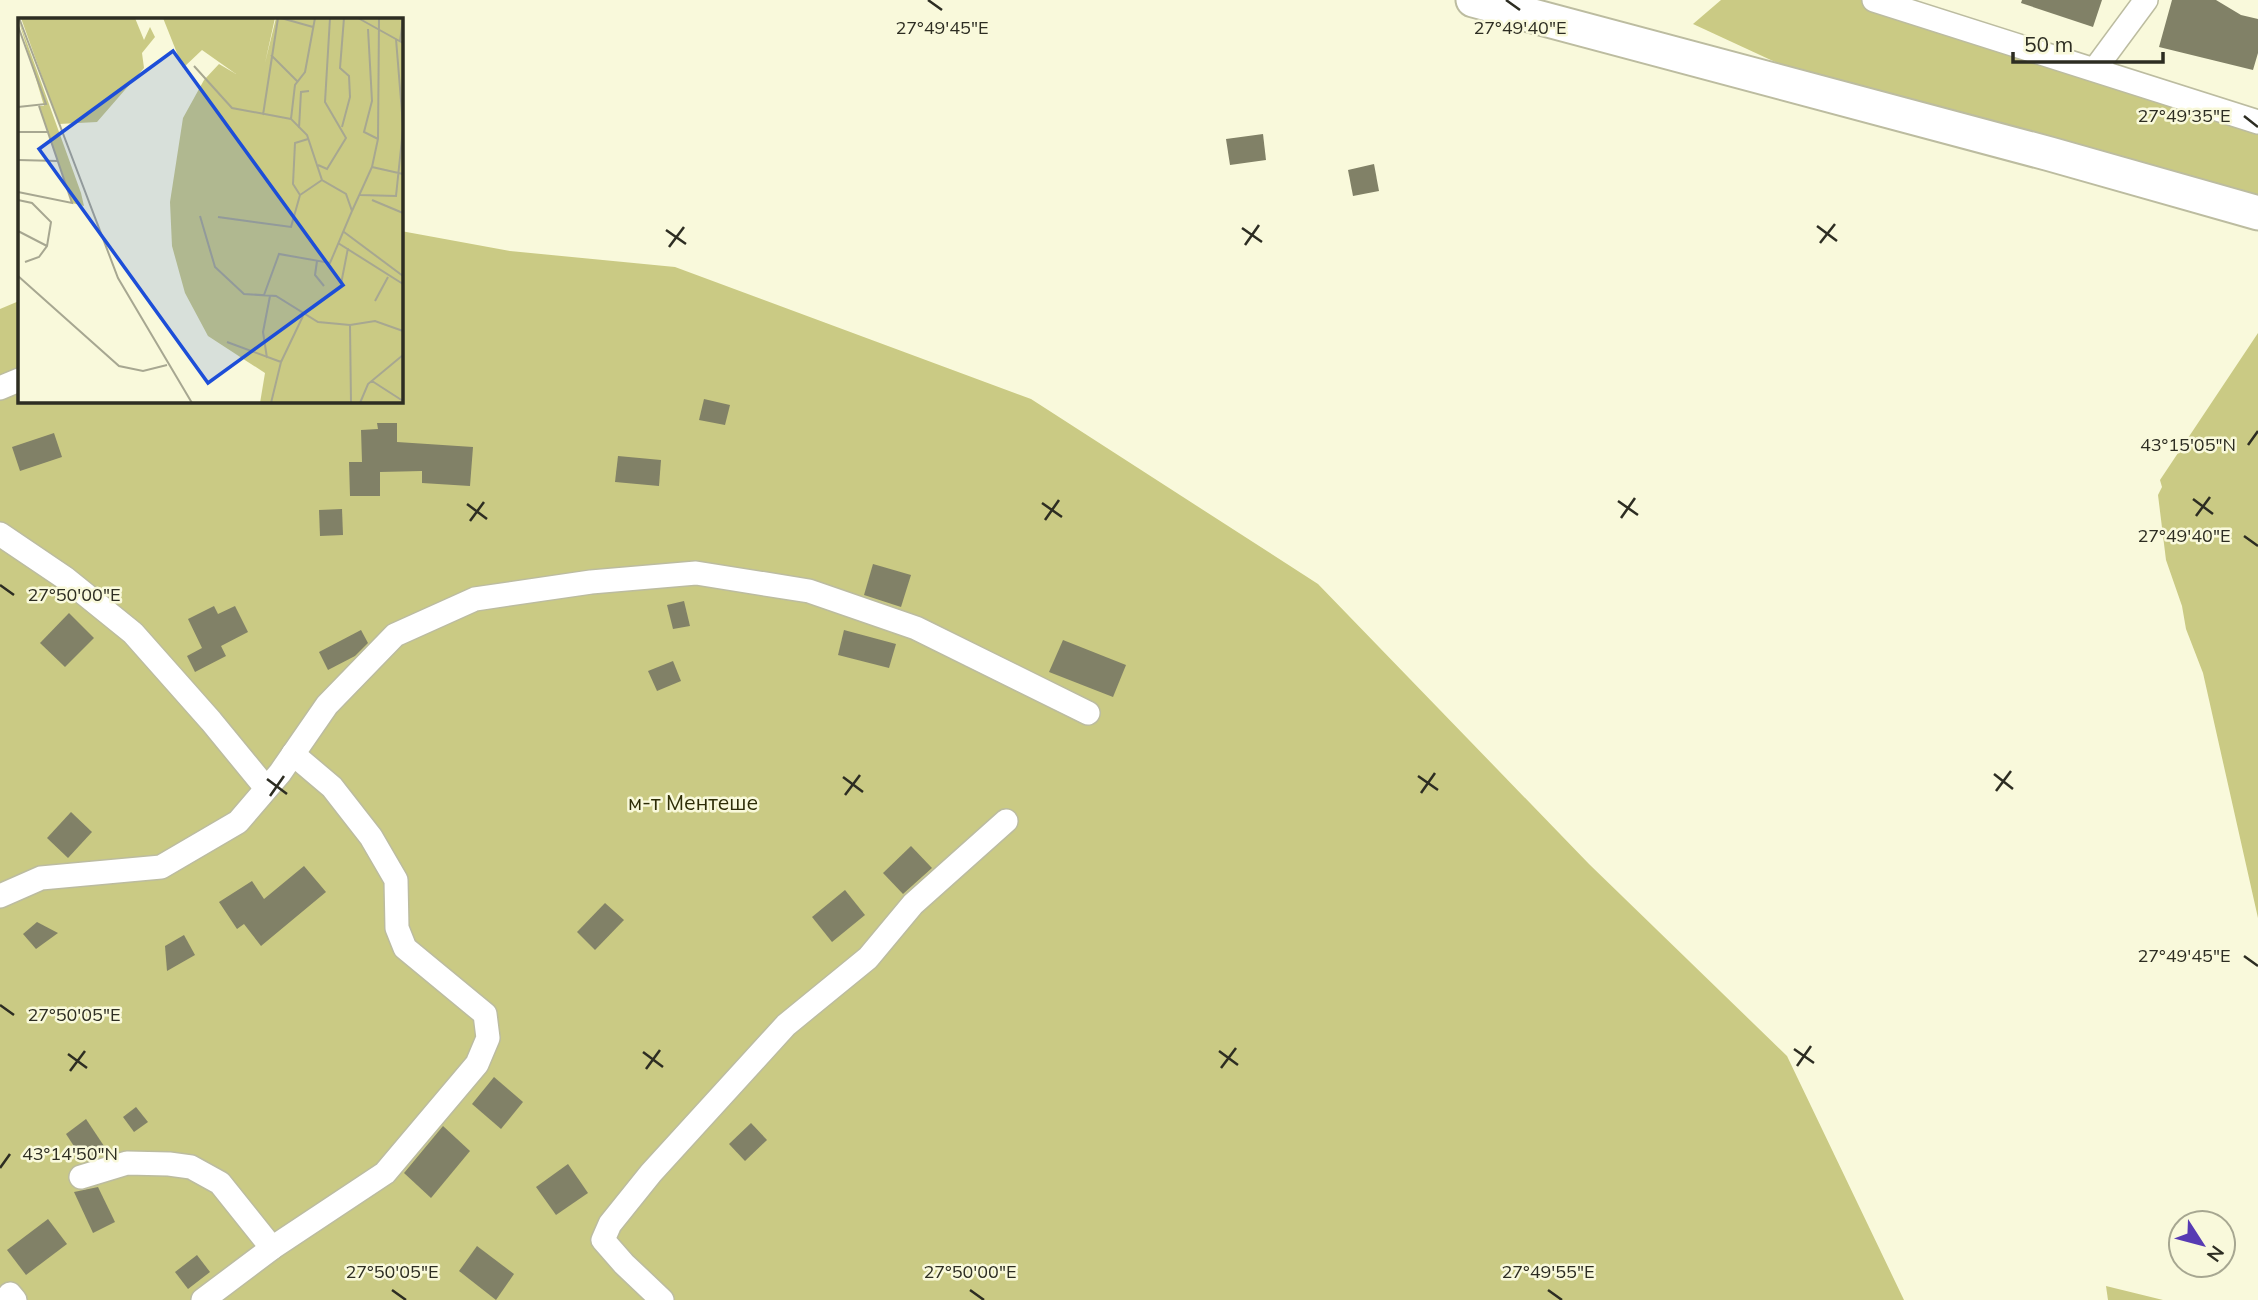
<svg xmlns="http://www.w3.org/2000/svg" width="2258" height="1300" font-family="Mulish,sans-serif">
<style>
.green{fill:#caca84}
.building{fill:#818167}
.lines{fill:none;stroke-linecap:round;stroke-linejoin:round}
.minor-casing{stroke:#bcbca0;stroke-width:26}
.secondary-casing{stroke:#bcbca0;stroke-width:37}
.minor{stroke:#fff;stroke-width:23}
.secondary{stroke:#fff;stroke-width:33}
.ticks{fill:none;stroke:#2d2d22;stroke-width:2.5}
.labels{text-anchor:middle;stroke-width:5;stroke-linejoin:round;paint-order:stroke}
.park-label{font-size:21px;fill:#2d2c06;stroke:#f9f9db}
.inset-road{fill:none;stroke:#a7a791;stroke-width:2}
.view{fill:#1d4ed8;fill-opacity:0.15;stroke:#1d4ed8;stroke-width:3.5}
.inset-edge{fill:none;stroke:#2d2d22;stroke-width:3.5}
.ticks-label{font-size:18px;text-anchor:middle;fill:#2d2d22;stroke:#f9f9db;stroke-width:5;stroke-linejoin:round;paint-order:stroke}
</style>
<rect width="100%" height="100%" fill="#f9f9db"/>
<!-- green -->
<g class="green">
<polygon points="1721,0 1874,0 2258,122 2258,205 1786,67 1693,24"/>
<polygon points="401,231 510,251 675,267 1031,399 1318,584 1589,864 1787,1056 1904,1300 0,1300 0,309 19,301 19,401 401,401"/>
<polygon points="2258,333 2258,918 2203,673 2186,629 2182,606 2166,560 2158,495 2162,487 2160,480"/>
<polygon points="2106,1286 2163,1300 2108,1300"/>
</g>
<!-- building -->
<g class="building">
<polygon points="2022,0 2102,0 2093,27 2021,3"/>
<polygon points="2172,0 2216,0 2241,15 2258,19 2258,53 2253,70 2159,47"/>
<polygon points="1263,134 1266,160 1230,165 1226,139"/>
<polygon points="1374,164 1379,191 1353,196 1348,170"/>
<polygon points="704,399 730,405 725,425 699,420"/>
<polygon points="377,423 397,423 397,442 473,447 470,486 422,483 422,471 380,472 380,496 350,496 349,462 362,462 361,430 378,429"/>
<polygon points="54,433 62,457 20,471 12,447"/>
<polygon points="618,456 661,460 659,486 615,482"/>
<polygon points="342,509 343,535 320,536 319,510"/>
<polygon points="873,564 911,575 901,607 864,595"/>
<polygon points="684,601 690,626 673,629 667,605"/>
<polygon points="214,606 218,614 235,606 248,632 221,646 226,656 195,672 187,656 202,648 188,619"/>
<polygon points="69,613 94,638 65,667 40,643"/>
<polygon points="361,630 368,643 355,656 328,670 319,652"/>
<polygon points="844,630 896,644 889,668 838,655"/>
<polygon points="1063,640 1126,665 1113,697 1049,672"/>
<polygon points="673,661 681,681 657,691 648,671"/>
<polygon points="71,812 92,832 68,858 47,838"/>
<polygon points="911,846 932,868 903,894 883,873"/>
<polygon points="304,866 326,892 261,946 244,924 237,929 219,902 252,881 264,899"/>
<polygon points="845,890 865,915 832,942 812,917"/>
<polygon points="605,903 624,920 595,950 577,932"/>
<polygon points="37,922 58,933 36,949 23,934"/>
<polygon points="184,935 195,955 167,971 165,946"/>
<polygon points="494,1077 523,1102 501,1129 472,1104"/>
<polygon points="136,1107 148,1122 134,1132 123,1117"/>
<polygon points="86,1119 106,1149 83,1160 66,1134"/>
<polygon points="751,1123 767,1140 745,1161 729,1144"/>
<polygon points="443,1126 470,1151 431,1198 404,1173"/>
<polygon points="568,1164 588,1193 556,1215 536,1187"/>
<polygon points="98,1187 115,1222 93,1233 74,1192"/>
<polygon points="48,1219 67,1244 26,1275 7,1250"/>
<polygon points="477,1246 514,1274 496,1300 459,1271"/>
<polygon points="197,1255 210,1272 188,1289 175,1272"/>
</g>
<g class="lines">
<!-- minor casing -->
<g class="minor-casing">
<g id="minor">
<polyline points="1874,0 2258,122"/>
<polyline points="2095,69 2146,0"/>
<polyline points="0,388 19,380"/>
<polyline points="0,534 65,578 133,633 211,721 266,788"/>
<polyline points="0,896 41,878 161,867 238,822 280,773 327,705 395,635 475,599 591,582 696,573 809,591 916,628 1088,713"/>
<polyline points="81,1177 127,1163 169,1164 191,1167 220,1183 272,1248"/>
<polyline points="10,1294 15,1300"/>
<polyline points="203,1300 272,1248 385,1173 477,1064 488,1038 485,1014 405,948 397,928 396,880 371,837 332,787 293,754"/>
<polyline points="662,1300 624,1264 603,1240 610,1224 651,1173 786,1025 868,958 913,904 1006,821"/>
</g>
</g>
<!-- secondary casing -->
<g class="secondary-casing">
<polyline id="secondary" points="1473,0 2050,154 2258,213"/>
</g>
<!-- minor -->
<use href="#minor" class="minor"/>
<!-- secondary -->
<use href="#secondary" class="secondary"/>
</g>
<!-- ticks -->
<path class="ticks" d="M928 0 942 10M1506 0 1520 10M2244 116 2258 127M1817 226 1837 241M1242 228 1262 242M666 230 686 244M1820 243 1835 224M1245 245 1259 225M669 247 684 227M2248 445 2258 431M2193 499 2213 514M1618 501 1638 515M1042 503 1062 517M467 504 487 519M2196 516 2210 497M1621 518 1635 498M1045 520 1059 500M470 521 484 502M2244 536 2258 546M0 585 14 595M1994 774 2013 789M1418 776 1438 790M843 777 863 792M267 779 287 794M1996 791 2011 771M1421 793 1435 773M845 795 860 775M270 796 284 776M2244 956 2258 966M0 1005 14 1015M1794 1049 1814 1063M1219 1051 1238 1065M643 1052 663 1067M68 1054 87 1068M1797 1066 1811 1046M1221 1068 1236 1048M646 1069 660 1050M70 1071 85 1051M0 1168 10 1154M392 1290 406 1300M970 1290 984 1300M1548 1290 1562 1300"/>
<g class="labels">
<!-- park labels -->
<g class="park-label">
<text x="693" y="810">м-т Ментeше</text>
</g>
</g>
<!-- overview -->
<g transform="translate(18 18)">
<rect width="385" height="385" fill="#f9f9db"/>
<path d="M0 0 63 175 66 188 54 185 21 88H26ZM3 0H117L126 22 132 9 137 19 124 35 126 50 79 104 41 106ZM145 0H257L247 45 258 0H385V385H242L247 355 190 318 167 275 154 228 152 184 165 100 186 62 201 46 218 56 184 32 165 50Z" fill="#caca84"/>
<path class="inset-road" d="M1 0 100 260 174 385M263 0 295 9M340 0 385 25M0 8 28 86 0 89M350 11 354 83 346 114 360 121M378 21 385 107M382 24 385 1M253 37 279 63M176 48 214 90 273 101M245 97 260 0M324 109 332 79 331 58 322 50 326 0M281 110 283 74 291 73M0 114H31M0 142 40 143M300 147 309 151 328 120 307 84 312 0M354 149 385 156M0 174 54 185 21 88M282 177 275 166 277 125 290 121M342 177 378 178 385 111M0 182 14 185 33 204 29 228 21 239 7 244M354 182 385 195M334 193 354 149 360 121 361 0M182 198 197 249 226 276 258 278 300 304 332 307 357 303 385 313M200 199 273 209 282 177 304 162M0 213 29 228M326 214 385 258M320 225 385 266M299 243 297 257 306 268M0 258 101 348 125 353 149 347M323 266 330 230M246 277 261 236 312 245 334 193 328 176 304 162 289 117 273 101 277 67 287 54 297 0M357 283 370 259M332 307 333 385M209 324 263 344 253 385M249 340 245 314 252 278M263 344 285 298M354 363 385 383M342 385 350 366 385 337"/>
<path class="view" d="M155 33 325 267 190 365 21 131Z"/>
<rect width="385" height="385" class="inset-edge"/>
</g>
<g class="ticks-label">
<text x="942" y="34">27°49'45"E</text>
<text x="1520" y="34">27°49'40"E</text>
<text x="2184" y="122">27°49'35"E</text>
<text x="2188" y="451">43°15'05"N</text>
<text x="2184" y="542">27°49'40"E</text>
<text x="74" y="601">27°50'00"E</text>
<text x="2184" y="962">27°49'45"E</text>
<text x="74" y="1021">27°50'05"E</text>
<text x="70" y="1160">43°14'50"N</text>
<text x="392" y="1278">27°50'05"E</text>
<text x="970" y="1278">27°50'00"E</text>
<text x="1548" y="1278">27°49'55"E</text>
</g>
<!-- north arrow -->
<g transform="translate(2202 1244) rotate(126)"><circle r="33" fill="#f9f9db" stroke="#a7a791" stroke-width="2"/>
<path d="M0-5L12 26L0 18L-12 26Z" fill="#573bb3"/>
<text y="-10" font-size="19" font-weight="bold" text-anchor="middle" fill="#2d2d22">N</text>
</g>
<!-- scale -->
<path d="M2013 52v10h150v-10" fill="none" stroke="#2d2d22" stroke-width="3.5"/>
<text x="2024" y="52" font-size="21" fill="#2d2d22" stroke="#f9f9db" stroke-width="5" paint-order="stroke">50 m</text>
</svg>
